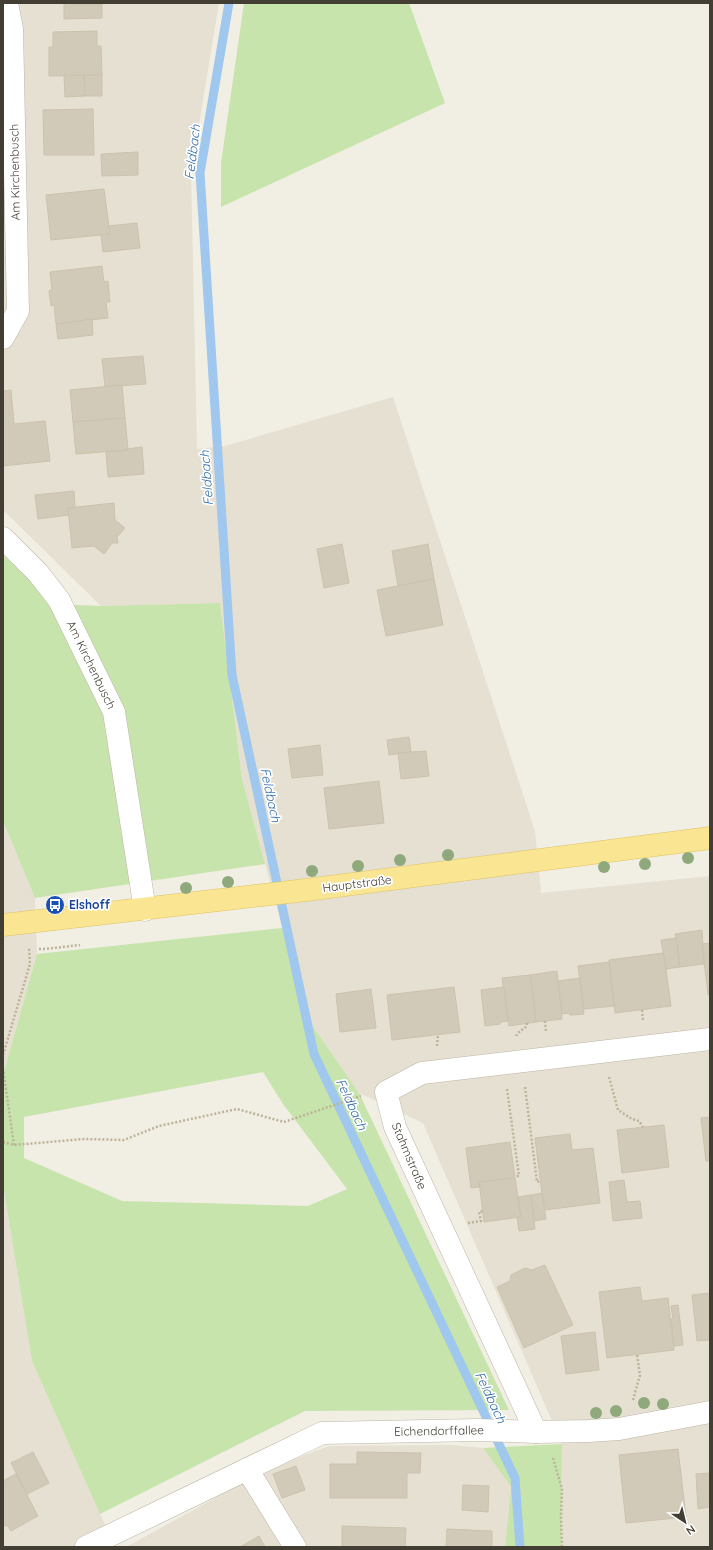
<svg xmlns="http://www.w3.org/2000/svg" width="713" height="1550" font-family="Quicksand,sans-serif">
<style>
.residential{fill:#e5e0d1}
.green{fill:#c7e4ac;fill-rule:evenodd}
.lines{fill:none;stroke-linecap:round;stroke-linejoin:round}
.stream{stroke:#a0c7ed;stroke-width:9}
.building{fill:#d2cab9;stroke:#ccc2ac}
.minor-casing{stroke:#bcb6a6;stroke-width:23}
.major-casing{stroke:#dec363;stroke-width:23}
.path{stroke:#bdb398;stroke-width:2.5;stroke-dasharray:2 2;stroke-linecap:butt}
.minor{stroke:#fff;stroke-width:22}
.major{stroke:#fae592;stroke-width:22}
.tree{fill:#8fa97d}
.labels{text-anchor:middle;stroke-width:3.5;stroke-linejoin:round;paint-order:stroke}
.street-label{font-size:12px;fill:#423e33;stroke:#fff}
.transit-label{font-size:12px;font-weight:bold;fill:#164399;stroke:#fff;text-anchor:start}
.water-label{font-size:13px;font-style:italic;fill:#326da9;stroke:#fff}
</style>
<rect width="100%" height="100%" fill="#f1eee3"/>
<!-- residential -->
<g class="residential">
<polygon points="3,3 219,3 191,173 197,449 225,446 393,397 535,831 541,893 710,876 710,1547 561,1547 562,1444 423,1123 359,1093 307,1018 242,779 220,603 101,606 3,510"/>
<polygon points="3,821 35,898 37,954 3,1075"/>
<polygon points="3,1185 32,1361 115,1547 3,1547"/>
<polygon points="451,1445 483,1448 511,1487 505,1547 126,1547 270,1468 329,1446"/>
</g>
<!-- green -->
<g class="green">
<polygon points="244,3 409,3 445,103 221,207 221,163"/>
<polygon points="3,555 31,581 52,604 101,606 220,603 242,779 265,864 35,898 3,821"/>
<path d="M282 928 307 1018 359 1093 509 1410 305 1411 100 1514 32 1361 3 1185V1075L37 954ZM263 1072 283 1104 347 1189 308 1206 122 1201 24 1158V1117Z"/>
<polygon points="562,1444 561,1547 505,1547 511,1487 483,1448"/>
</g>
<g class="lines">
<!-- stream -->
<polyline class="stream" points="229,3 200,173 232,675 314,1054 515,1478 520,1547"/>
</g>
<!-- building -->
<g class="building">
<polygon points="64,3 102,4 102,18 64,19"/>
<polygon points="73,3 128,3 73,4"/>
<polygon points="97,31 97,46 101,46 102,75 49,76 49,47 53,47 53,32"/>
<polygon points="64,75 84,75 85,96 65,97"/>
<polygon points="84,75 102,75 102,96 85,96"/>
<polygon points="93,109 94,155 44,155 43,110"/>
<polygon points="138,152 138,175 102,176 101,154"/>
<polygon points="104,189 110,234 51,240 46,195"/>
<polygon points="137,223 140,248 103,252 101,234 110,234 108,226"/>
<polygon points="102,266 104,282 108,281 110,302 106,302 108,318 56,324 54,305 51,306 49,291 52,290 50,272"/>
<polygon points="92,319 93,335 58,339 56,325 57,324"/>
<polygon points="143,356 146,384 105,387 102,359"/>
<polygon points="122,385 125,418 73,422 70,390"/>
<polygon points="11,390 14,424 45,421 50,461 3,466 3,391"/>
<polygon points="125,418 128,450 76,454 73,422"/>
<polygon points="142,447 144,474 108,477 106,452 128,450 127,449"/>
<polygon points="74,491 75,507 68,508 69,515 38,519 35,495"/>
<polygon points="114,503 115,520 125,528 117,537 118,543 112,543 104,554 94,546 72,548 68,508"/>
<polygon points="342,544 349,583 324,588 317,549"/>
<polygon points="428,544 434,579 398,586 392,551"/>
<polygon points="434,579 443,625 386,636 377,590"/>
<polygon points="409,737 411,752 389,755 387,740"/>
<polygon points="320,745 323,775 292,778 288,749"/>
<polygon points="426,751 429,776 401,779 398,753"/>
<polygon points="379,781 384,823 329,829 324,788"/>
<polygon points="702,930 704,964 680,967 675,934"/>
<polygon points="676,938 680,967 666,969 661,940"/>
<polygon points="710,943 710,994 708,995 702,944"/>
<polygon points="663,953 663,955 664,955 671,1006 615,1013 609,960"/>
<polygon points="609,962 614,1006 584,1009 578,966"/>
<polygon points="557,971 562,1019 536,1022 530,975"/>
<polygon points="530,975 536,1022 509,1026 502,978"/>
<polygon points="580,978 584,1014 570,1015 569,1013 562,1014 558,981"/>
<polygon points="454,987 460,1032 392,1040 387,995"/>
<polygon points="504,987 508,1021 500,1022 500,1024 485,1026 481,990"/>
<polygon points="371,989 376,1028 340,1032 336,994"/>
<polygon points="710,1117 710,1161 706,1161 701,1118"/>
<polygon points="664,1125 669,1167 622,1173 617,1130"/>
<polygon points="570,1134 572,1150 593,1148 600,1203 544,1210 535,1138"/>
<polygon points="510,1142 515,1178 479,1182 479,1187 471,1188 466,1148"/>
<polygon points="515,1178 521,1217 484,1222 479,1182"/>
<polygon points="624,1180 627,1202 640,1201 642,1218 613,1221 609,1182"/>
<polygon points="542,1193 546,1219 534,1221 531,1195"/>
<polygon points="531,1195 535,1229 519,1231 517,1217 521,1217 518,1197"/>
<polygon points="545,1265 573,1325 524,1348 497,1287 510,1281 511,1275 525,1268 532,1270"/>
<polygon points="640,1287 642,1301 668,1298 674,1350 607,1358 599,1292"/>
<polygon points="710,1293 710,1340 697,1341 692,1295"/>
<polygon points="678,1305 683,1345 674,1346 671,1319 673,1319 671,1306"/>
<polygon points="595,1332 599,1370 566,1374 561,1336"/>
<polygon points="678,1449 686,1517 626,1523 619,1455"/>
<polygon points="33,1452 49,1483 27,1494 11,1463"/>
<polygon points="357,1452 421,1453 420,1473 407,1473 407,1498 330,1498 330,1464 357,1464"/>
<polygon points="296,1466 305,1490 282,1498 273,1474"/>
<polygon points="710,1473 710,1507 698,1509 696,1474"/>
<polygon points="16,1474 38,1516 11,1531 7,1525 3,1527 3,1481"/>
<polygon points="463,1485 489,1486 488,1512 462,1510"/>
<polygon points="342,1526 406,1528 405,1547 342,1547"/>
<polygon points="447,1529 492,1531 492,1547 446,1547"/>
<polygon points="259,1536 265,1547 240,1547"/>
</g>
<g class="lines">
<!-- minor casing -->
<g class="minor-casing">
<g id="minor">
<polyline points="3,338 18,311 12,29 7,3"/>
<polyline points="3,538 38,573 59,600 114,712 145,910"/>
<polyline points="536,1432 395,1127 386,1092 422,1073 710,1039"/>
<polyline points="247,1469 295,1547"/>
<polyline points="86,1547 322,1433 478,1430 536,1432 588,1431 619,1429 710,1412"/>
</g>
</g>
<!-- major casing -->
<g class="major-casing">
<polyline id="major" points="3,925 306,890 710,838"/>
</g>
<!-- path -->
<g class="path">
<polyline points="39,949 45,949 80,945"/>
<polyline points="642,1010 643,1021"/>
<polyline points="545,1021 546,1032"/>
<polyline points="516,1036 518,1033 527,1026 527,1023"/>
<polyline points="437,1046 438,1034"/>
<polyline points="3,1055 30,964 29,948"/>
<polyline points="3,1068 14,1145"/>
<polyline points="609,1077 618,1110 632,1119 639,1121 643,1127"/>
<polyline points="525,1087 537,1182 540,1181"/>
<polyline points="507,1089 519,1176 515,1176"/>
<polyline points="3,1142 14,1145 84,1139 124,1140 159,1126 237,1109 284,1122 361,1096"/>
<polyline points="468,1223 481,1221 479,1212 483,1211"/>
<polyline points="633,1400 640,1375 637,1354"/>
<polyline points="553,1458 562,1489 561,1516 562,1547"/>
</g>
<!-- minor -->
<use href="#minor" class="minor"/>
<!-- major -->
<use href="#major" class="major"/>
</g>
<!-- trees -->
<g class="tree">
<circle cx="448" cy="855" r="6"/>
<circle cx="688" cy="858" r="6"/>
<circle cx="400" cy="860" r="6"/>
<circle cx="645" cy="864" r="6"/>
<circle cx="358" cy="866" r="6"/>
<circle cx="604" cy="867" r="6"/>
<circle cx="312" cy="871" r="6"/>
<circle cx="228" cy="882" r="6"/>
<circle cx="186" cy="888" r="6"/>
<circle cx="644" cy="1403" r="6"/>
<circle cx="663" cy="1404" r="6"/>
<circle cx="616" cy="1411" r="6"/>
<circle cx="596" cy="1413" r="6"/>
</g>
<!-- icons -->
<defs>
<g id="bus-disc" transform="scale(1)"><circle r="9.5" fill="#1a4fb4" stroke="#fff"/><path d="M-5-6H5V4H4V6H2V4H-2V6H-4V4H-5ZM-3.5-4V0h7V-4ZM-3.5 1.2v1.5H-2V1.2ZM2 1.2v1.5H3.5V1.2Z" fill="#fff"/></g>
</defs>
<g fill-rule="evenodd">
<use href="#bus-disc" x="55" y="905"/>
</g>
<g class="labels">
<!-- street labels -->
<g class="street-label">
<text transform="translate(15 172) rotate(-91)" y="4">Am Kirchenbusch</text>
<text transform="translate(91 665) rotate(64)" y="4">Am Kirchenbusch</text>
<text transform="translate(357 884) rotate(-7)" y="4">Hauptstraße</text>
<text transform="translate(409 1156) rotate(67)" y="4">Stahmstraße</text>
<text transform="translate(439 1431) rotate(-1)" y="4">Eichendorffallee</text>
</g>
<!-- transit labels -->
<g class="transit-label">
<text x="69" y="909">Elshoff</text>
</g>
<!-- water labels -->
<g class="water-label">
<text transform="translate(192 152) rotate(-83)" y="5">Feldbach</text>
<text transform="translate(206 478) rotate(-94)" y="5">Feldbach</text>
<text transform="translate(271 795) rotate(78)" y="5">Feldbach</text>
<text transform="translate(352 1104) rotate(65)" y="5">Feldbach</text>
<text transform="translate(491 1397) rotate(65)" y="5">Feldbach</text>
</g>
</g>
<!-- border -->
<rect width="713" height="1550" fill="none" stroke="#423e33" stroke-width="8"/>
<!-- north arrow -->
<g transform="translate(685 1522) rotate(145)" stroke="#ffffff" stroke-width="3" paint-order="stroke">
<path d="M0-3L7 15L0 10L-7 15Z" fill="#423e33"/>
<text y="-6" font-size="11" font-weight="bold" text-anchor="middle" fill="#423e33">N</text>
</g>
</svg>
